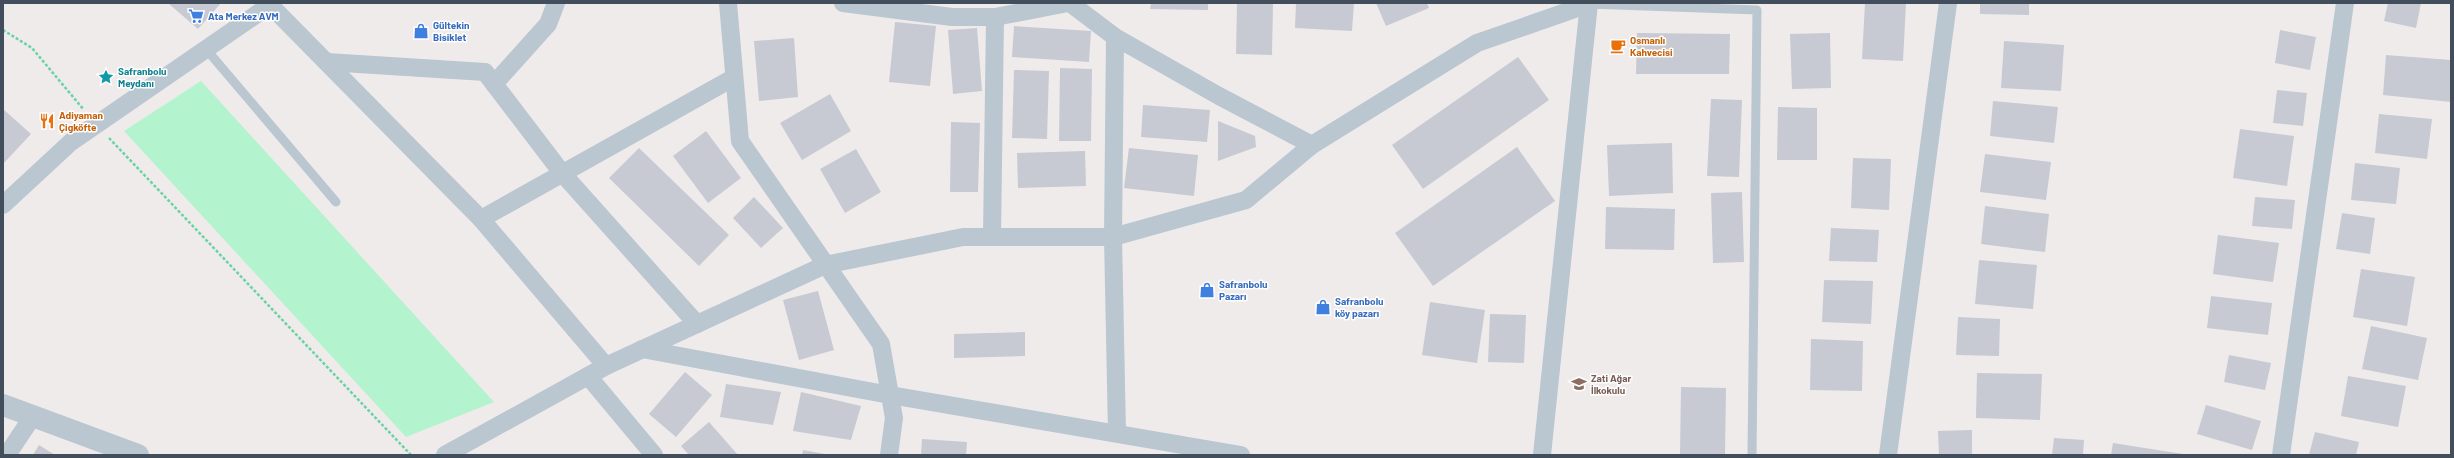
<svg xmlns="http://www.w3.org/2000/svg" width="2454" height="458" font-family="Barlow,sans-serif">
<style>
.green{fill:#b3f3ce}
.building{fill:#c7cad2}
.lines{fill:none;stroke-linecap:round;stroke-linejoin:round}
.path{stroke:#68d4a2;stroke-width:2.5;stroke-dasharray:3 2;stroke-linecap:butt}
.service{stroke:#bac6d0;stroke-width:9}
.minor{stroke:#bac6d0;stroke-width:18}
.tertiary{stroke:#bac6d0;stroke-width:22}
.labels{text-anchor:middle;stroke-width:3;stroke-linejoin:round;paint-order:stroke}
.shop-label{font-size:10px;font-weight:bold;fill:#366cbe;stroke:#fff;text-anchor:start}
.food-label{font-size:10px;font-weight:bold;fill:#c56008;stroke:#fff;text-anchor:start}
.culture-label{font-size:10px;font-weight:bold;fill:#0d838f;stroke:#fff;text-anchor:start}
.education-label{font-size:10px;font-weight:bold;fill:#785e54;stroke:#fff;text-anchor:start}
</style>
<rect width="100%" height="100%" fill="#efebeb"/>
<!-- green -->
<polygon class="green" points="201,81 494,402 406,437 124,131"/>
<!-- building -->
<g class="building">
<polygon points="168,3 221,3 198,29"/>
<polygon points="1151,3 1208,3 1208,10 1150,9"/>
<polygon points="1237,3 1273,3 1272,55 1236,54"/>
<polygon points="1296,3 1354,3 1352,31 1295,28"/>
<polygon points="1376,3 1427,3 1429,8 1386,26"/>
<polygon points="1865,3 1906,3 1903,61 1862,59"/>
<polygon points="1980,3 2029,3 2029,15 1980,14"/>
<polygon points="2388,3 2421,3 2416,28 2384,21"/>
<polygon points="895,22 936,26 930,86 889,82"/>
<polygon points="1014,26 1091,31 1089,62 1012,57"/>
<polygon points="977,28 982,91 953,94 948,30"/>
<polygon points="2280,30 2316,37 2310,70 2275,63"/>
<polygon points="1637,33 1730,34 1729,74 1636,74"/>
<polygon points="1830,33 1831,88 1792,89 1790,34"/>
<polygon points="794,38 798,97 759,101 754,41"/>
<polygon points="2004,41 2064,45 2061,91 2001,88"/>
<polygon points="2386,55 2451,60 2451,102 2383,95"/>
<polygon points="1518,57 1549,100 1423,189 1392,145"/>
<polygon points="1060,68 1092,69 1091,141 1059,141"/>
<polygon points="1014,70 1049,71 1047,139 1012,138"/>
<polygon points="2277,90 2307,93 2303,126 2273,123"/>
<polygon points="830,94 851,131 802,160 780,123"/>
<polygon points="1711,99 1742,100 1739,177 1707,176"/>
<polygon points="1993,101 2058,107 2054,143 1990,136"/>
<polygon points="1143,105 1210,110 1207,142 1141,137"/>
<polygon points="1778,107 1817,108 1817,160 1777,160"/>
<polygon points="3,109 31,134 3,164"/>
<polygon points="2379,114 2432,119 2427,159 2375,153"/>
<polygon points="1218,121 1255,136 1256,147 1218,161"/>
<polygon points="951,122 980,123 978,192 950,192"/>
<polygon points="2240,129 2294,136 2287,186 2233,178"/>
<polygon points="706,131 741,178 708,203 673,156"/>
<polygon points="1672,143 1673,193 1609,196 1607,145"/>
<polygon points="1517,147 1555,201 1433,286 1395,233"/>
<polygon points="639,148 729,235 699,266 609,178"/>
<polygon points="1129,148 1198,155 1194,196 1124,188"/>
<polygon points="856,149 881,192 845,213 820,169"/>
<polygon points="1085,151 1086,186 1018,188 1017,153"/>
<polygon points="1985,154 2051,162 2046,200 1980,192"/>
<polygon points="1853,158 1891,159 1889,210 1851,208"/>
<polygon points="2355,163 2400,168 2396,204 2351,200"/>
<polygon points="1742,192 1744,262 1713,263 1711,193"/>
<polygon points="754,197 783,228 761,248 733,218"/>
<polygon points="2255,197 2295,200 2292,229 2252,226"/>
<polygon points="1985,206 2049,214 2045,252 1981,244"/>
<polygon points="1606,207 1675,209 1674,250 1605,249"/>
<polygon points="2342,213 2375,218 2370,254 2336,249"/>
<polygon points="1831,228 1879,230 1877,262 1829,261"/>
<polygon points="2218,235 2279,243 2273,282 2213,274"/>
<polygon points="1979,260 2037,265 2033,309 1975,304"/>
<polygon points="2361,269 2415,277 2407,326 2353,317"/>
<polygon points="1824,280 1873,281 1871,324 1822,322"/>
<polygon points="818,291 834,350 799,360 783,300"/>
<polygon points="2211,296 2272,303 2268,335 2207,328"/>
<polygon points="1430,302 1485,310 1477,363 1422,355"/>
<polygon points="1490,314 1526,315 1524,363 1488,362"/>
<polygon points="1958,317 2000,319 1999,356 1956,355"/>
<polygon points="2371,326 2427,338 2418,380 2362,369"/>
<polygon points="1025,332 1025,356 954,358 954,334"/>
<polygon points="1811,339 1863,341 1862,391 1810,390"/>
<polygon points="2229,355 2271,363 2265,390 2224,382"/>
<polygon points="685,372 712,395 676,437 649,414"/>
<polygon points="1977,373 2042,374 2040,420 1976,418"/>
<polygon points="2348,376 2406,386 2398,427 2341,416"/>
<polygon points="726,384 781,392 773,425 720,417"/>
<polygon points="1681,387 1726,388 1725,455 1680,455"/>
<polygon points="801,392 861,406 851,440 793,431"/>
<polygon points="2206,405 2261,421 2252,450 2197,434"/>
<polygon points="709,422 738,455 689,455 681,446"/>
<polygon points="1972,430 1972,455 1939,455 1938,431"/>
<polygon points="2315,432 2359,442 2356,455 2309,455"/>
<polygon points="2054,438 2084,440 2083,455 2052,455"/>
<polygon points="922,439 967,442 966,455 921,455"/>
<polygon points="2113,443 2183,454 2182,455 2111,455"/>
<polygon points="39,445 55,455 33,455"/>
<polygon points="803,450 825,454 825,455 802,455"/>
</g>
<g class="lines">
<!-- path -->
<g class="path">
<polyline points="3,30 32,48 84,110"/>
<polyline points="109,138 411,455"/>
</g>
<!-- service -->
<g class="service">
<polyline points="1589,4 1757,10 1752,455"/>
<polyline points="206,49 336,202"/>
</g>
<!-- minor -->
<g class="minor">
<polyline points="268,3 481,219 606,366"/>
<polyline points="728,3 740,141 881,344 894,418 889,455"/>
<polyline points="843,3 952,17 995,17 1068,3"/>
<polyline points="1070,3 1115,37 1219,96 1312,145"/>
<polyline points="1115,37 1113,237 1117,433"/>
<polyline points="327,62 485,72 562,173 697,324"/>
<polyline points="494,84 548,24 556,3"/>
<polyline points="3,205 71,142 270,5"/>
<polyline points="481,219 733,78"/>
<polyline points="992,236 995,17"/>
<polyline points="642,349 890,395 1241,455"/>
<polyline points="588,376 654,455"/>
<polyline points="7,455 33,416"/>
<polyline points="445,455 606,366 825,265 963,237 1113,237 1246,200 1312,145 1477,43 1589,4"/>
<polyline points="1542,455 1589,3"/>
<polyline points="1888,455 1948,3"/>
<polyline points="2281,455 2345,3"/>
</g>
<!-- tertiary -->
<polyline class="tertiary" points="3,405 138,455"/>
</g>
<!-- icons -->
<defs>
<g id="supermarket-bare" transform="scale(1.2)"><path d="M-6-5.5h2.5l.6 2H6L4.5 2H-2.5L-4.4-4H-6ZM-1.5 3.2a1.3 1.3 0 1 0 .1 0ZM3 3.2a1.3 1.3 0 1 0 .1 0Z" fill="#3f7fe0" stroke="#fff" stroke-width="2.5" paint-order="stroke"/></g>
<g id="shop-bare" transform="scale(1.2)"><path d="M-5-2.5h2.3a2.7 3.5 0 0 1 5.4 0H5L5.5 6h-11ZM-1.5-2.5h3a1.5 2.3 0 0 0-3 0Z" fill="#3f7fe0" stroke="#fff" stroke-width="2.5" paint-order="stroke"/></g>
<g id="cafe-bare" transform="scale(1.2)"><path d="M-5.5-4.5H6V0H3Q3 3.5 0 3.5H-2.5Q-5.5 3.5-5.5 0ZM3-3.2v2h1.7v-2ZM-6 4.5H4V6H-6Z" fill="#e8710a" stroke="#fff" stroke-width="2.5" paint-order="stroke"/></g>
<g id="sight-bare" transform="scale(1.2)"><path d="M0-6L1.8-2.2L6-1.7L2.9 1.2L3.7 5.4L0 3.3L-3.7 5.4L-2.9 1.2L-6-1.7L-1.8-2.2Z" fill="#0f9aa8" stroke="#fff" stroke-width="2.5" paint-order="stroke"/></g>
<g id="restaurant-bare" transform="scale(1.2)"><path d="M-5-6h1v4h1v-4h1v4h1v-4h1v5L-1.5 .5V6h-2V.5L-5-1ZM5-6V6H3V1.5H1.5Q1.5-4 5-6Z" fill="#e8710a" stroke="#fff" stroke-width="2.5" paint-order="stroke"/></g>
<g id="school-bare" transform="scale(1.2)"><path d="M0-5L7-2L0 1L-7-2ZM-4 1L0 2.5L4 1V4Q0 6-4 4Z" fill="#8d6e63" stroke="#fff" stroke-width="2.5" paint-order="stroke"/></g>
</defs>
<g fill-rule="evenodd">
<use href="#supermarket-bare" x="196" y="16"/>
<use href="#shop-bare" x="421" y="31"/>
<use href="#cafe-bare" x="1618" y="46"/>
<use href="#sight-bare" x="106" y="77"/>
<use href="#restaurant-bare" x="47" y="121"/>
<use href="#shop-bare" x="1207" y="290"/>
<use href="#shop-bare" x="1323" y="307"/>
<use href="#school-bare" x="1579" y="384"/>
</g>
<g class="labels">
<!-- shop labels -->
<g class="shop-label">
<text x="208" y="20">Ata Merkez AVM</text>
<text x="433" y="29">Gültekin<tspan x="433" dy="12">Bisiklet</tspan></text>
<text x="1219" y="288">Safranbolu<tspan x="1219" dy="12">Pazarı</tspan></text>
<text x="1335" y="305">Safranbolu<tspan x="1335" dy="12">köy pazarı</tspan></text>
</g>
<!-- food labels -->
<g class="food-label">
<text x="1630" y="44">Osmanlı<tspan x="1630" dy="12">Kahvecisi</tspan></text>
<text x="59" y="119">Adiyaman<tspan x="59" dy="12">Çigköfte</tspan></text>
</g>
<!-- culture labels -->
<g class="culture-label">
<text x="118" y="75">Safranbolu<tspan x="118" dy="12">Meydanı</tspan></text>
</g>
<!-- education labels -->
<g class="education-label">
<text x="1591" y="382">Zati Ağar<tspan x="1591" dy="12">İlkokulu</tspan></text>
</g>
</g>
<!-- border -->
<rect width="2454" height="458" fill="none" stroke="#424e5b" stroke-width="8"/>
</svg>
